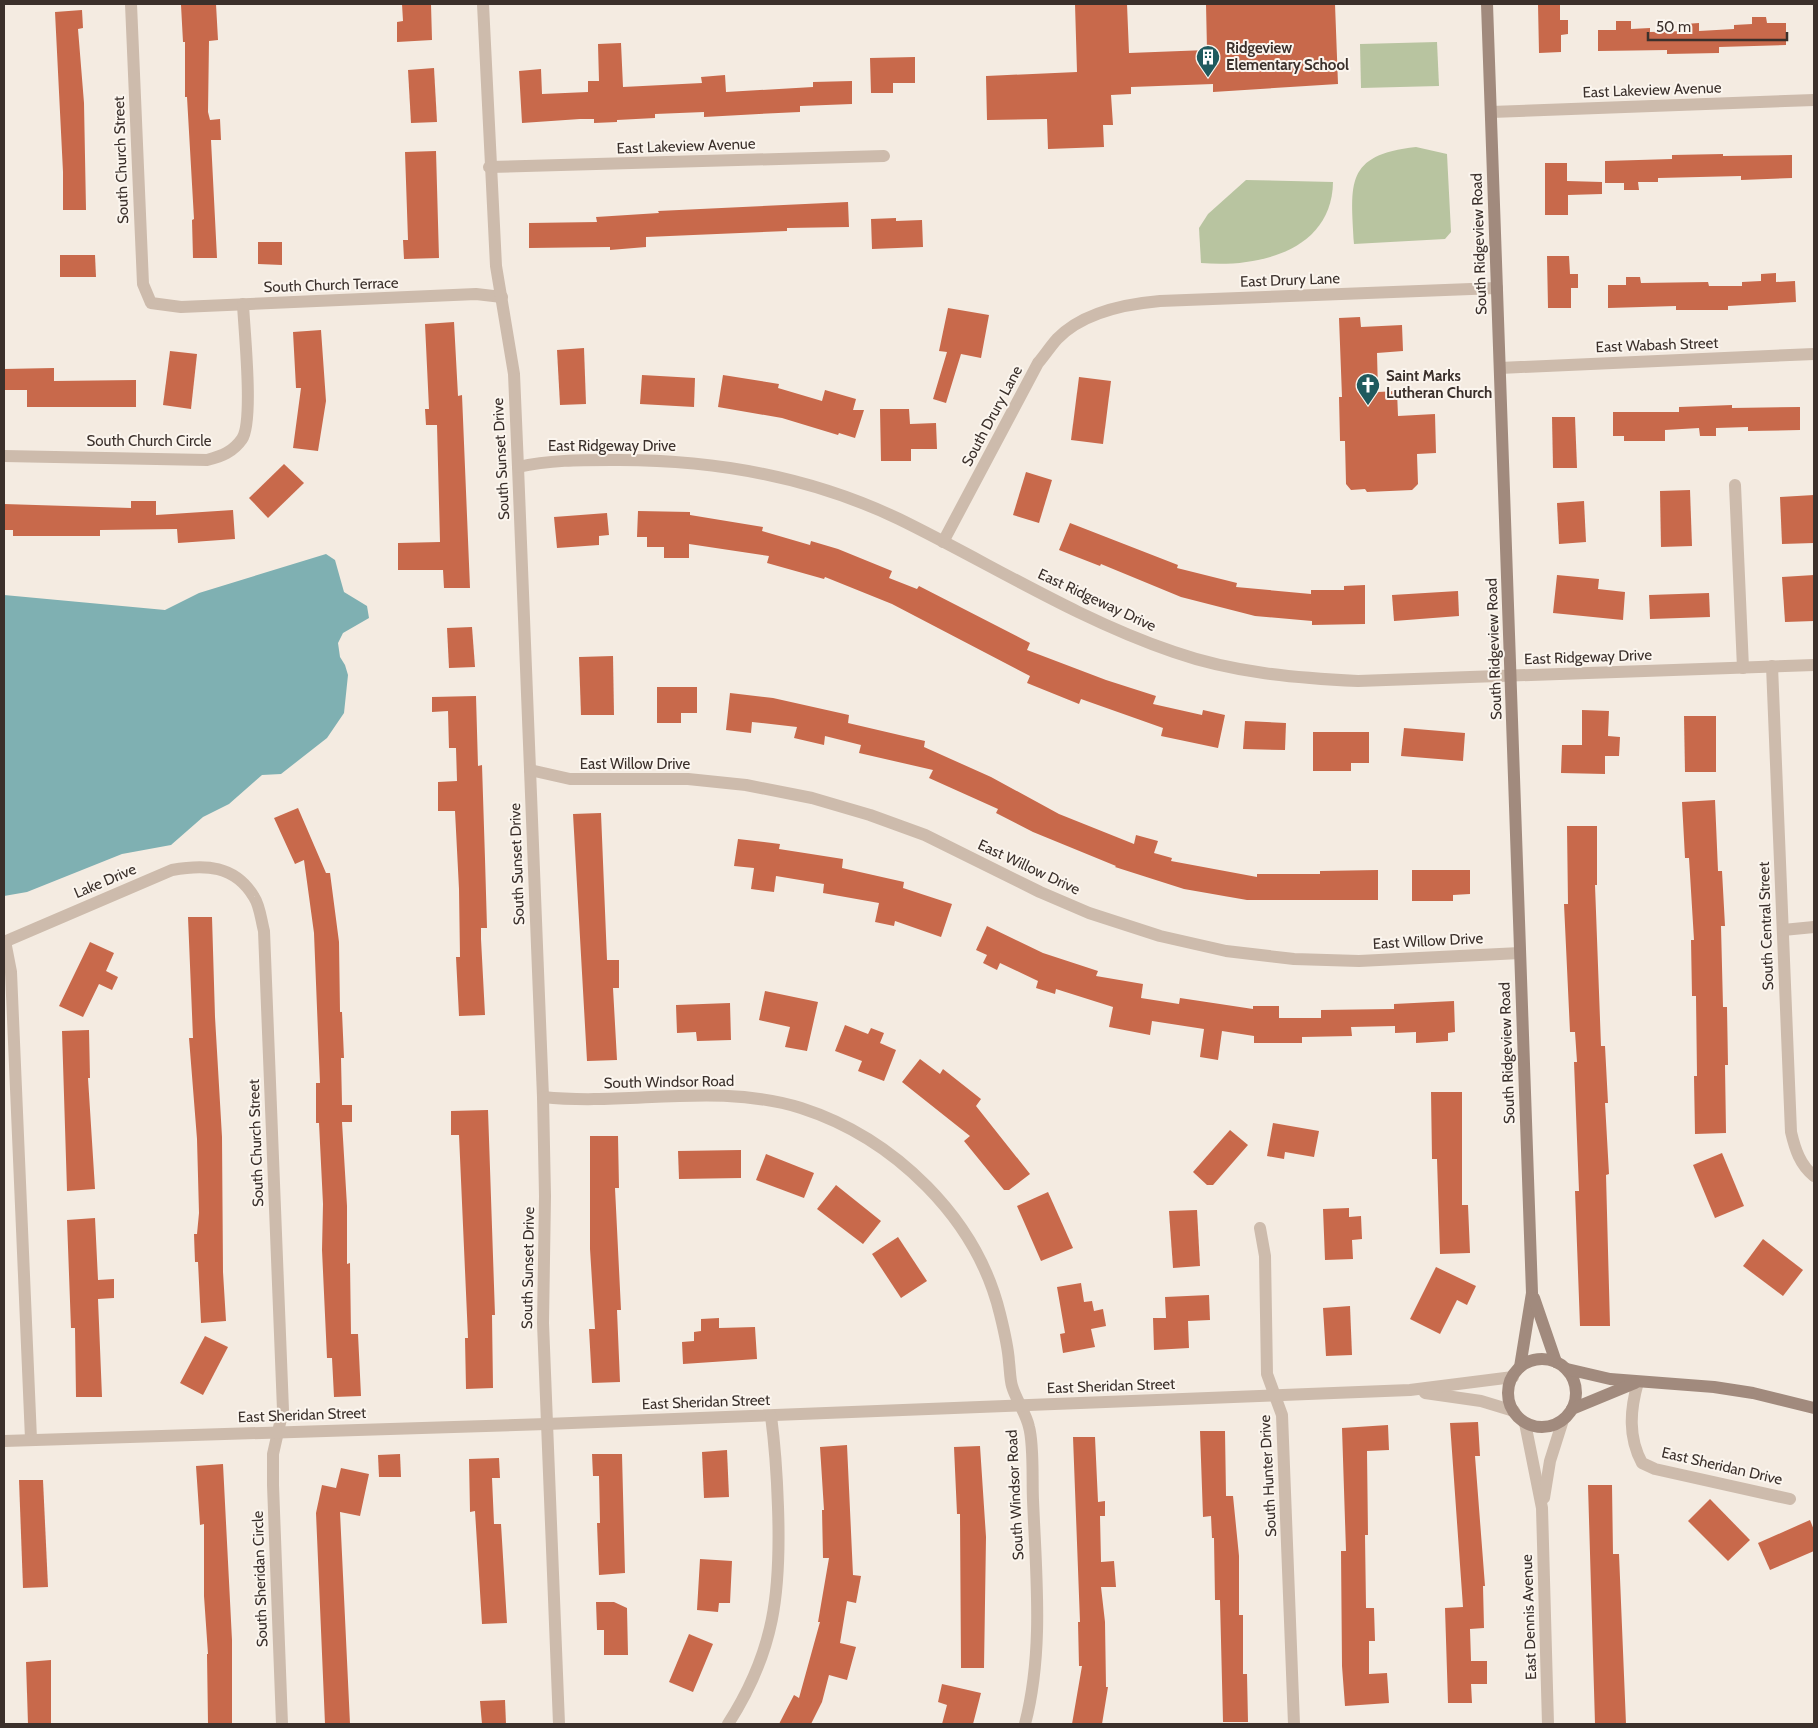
<svg xmlns="http://www.w3.org/2000/svg" width="1818" height="1728" font-family="Cabin,sans-serif">
<style>
.green{fill:#b8c4a0}
.water{fill:#7fb0b2}
.building{fill:#c8694b}
.lines{fill:none;stroke-linecap:round;stroke-linejoin:round}
.minor{stroke:#cdbbac;stroke-width:12}
.tertiary{stroke:#cdbbac;stroke-width:12}
.secondary{stroke:#a18a7d;stroke-width:12}
.labels{text-anchor:middle;stroke-width:4;stroke-linejoin:round;paint-order:stroke}
.poi-label{font-size:15px;font-weight:bold;fill:#3b302b;stroke:#fbf5ee;text-anchor:start}
.street-label{font-size:15px;fill:#3b302b;stroke:#fbf5ee}
</style>
<rect width="100%" height="100%" fill="#f4ebe1"/>
<!-- green -->
<g class="green">
<polygon points="1437,42 1439,86 1361,88 1360,44"/>
<path d="M1416 147 1447 154 1451 232 1445 239 1354 244C1351 184 1344 155 1416 147Z"/>
<path d="M1246 180 1333 182C1332 251 1258 268 1201 263L1199 228 1208 214Z"/>
</g>
<!-- water -->
<polygon class="water" points="326,554 335,560 344,592 367,606 369,618 343,633 338,643 340,657 345,665 348,675 344,713 327,738 281,774 262,775 229,804 203,817 171,845 122,854 27,892 4,896 4,595 165,610 199,593"/>
<!-- building -->
<g class="building">
<polygon points="216,4 218,40 209,41 208,112 210,120 220,119 221,140 211,140 217,258 193,258 192,220 194,219 187,97 185,97 185,42 183,42 181,5"/>
<polygon points="402,4 431,4 432,40 397,42 397,22 403,21"/>
<polygon points="1075,4 1127,4 1129,53 1207,50 1206,4 1335,4 1338,84 1213,92 1213,84 1131,87 1131,94 1111,95 1113,125 1103,125 1104,147 1048,149 1047,119 987,120 986,76 1077,72"/>
<polygon points="1538,4 1560,4 1560,20 1568,20 1568,34 1561,35 1561,52 1539,53"/>
<polygon points="82,10 83,28 78,29 84,103 86,210 63,210 63,172 55,12"/>
<polygon points="1752,17 1766,17 1767,23 1786,23 1786,45 1719,47 1719,53 1667,54 1667,50 1598,51 1598,30 1616,30 1616,21 1631,21 1631,29 1650,28 1650,32 1685,31 1685,24 1699,23 1699,31 1734,29 1734,25 1752,24"/>
<polygon points="621,43 623,87 702,83 701,77 725,75 726,92 813,87 813,82 852,81 852,104 800,106 800,112 759,114 704,117 704,112 655,114 655,118 617,120 617,122 594,123 594,119 580,119 522,123 519,71 541,69 542,94 588,92 588,81 599,81 598,44"/>
<polygon points="915,57 915,83 893,83 893,93 871,93 870,58"/>
<polygon points="434,68 437,122 411,123 408,70"/>
<polygon points="436,151 439,258 404,259 403,240 408,240 405,152"/>
<polygon points="1723,154 1723,156 1792,155 1792,178 1741,180 1741,176 1658,178 1658,182 1638,182 1639,190 1624,190 1624,183 1605,183 1605,161 1672,159 1672,155"/>
<polygon points="1545,163 1567,163 1567,181 1602,182 1602,194 1568,195 1568,215 1545,215"/>
<polygon points="848,202 849,227 787,228 787,231 646,237 646,247 610,250 610,247 529,248 529,223 597,222 596,217 659,213 658,211"/>
<polygon points="896,218 896,221 922,220 923,247 872,249 871,219"/>
<polygon points="258,242 282,242 282,265 258,264"/>
<polygon points="60,255 95,255 96,277 60,277"/>
<polygon points="1547,256 1569,256 1570,274 1578,274 1578,288 1571,288 1571,308 1548,308"/>
<polygon points="1776,273 1776,282 1795,281 1796,302 1728,306 1728,310 1676,310 1676,306 1608,308 1608,285 1626,285 1626,277 1640,277 1641,283 1708,282 1709,286 1742,286 1742,282 1761,281 1761,274"/>
<polygon points="948,308 989,315 981,358 961,354 946,403 933,399 947,352 939,351"/>
<polygon points="1360,317 1361,327 1402,325 1403,351 1377,353 1378,392 1397,391 1398,416 1435,414 1436,453 1417,454 1418,484 1412,490 1367,492 1365,489 1351,490 1346,484 1345,441 1340,441 1339,397 1342,397 1339,318"/>
<polygon points="454,322 458,396 462,395 470,588 444,588 443,570 398,570 398,543 440,542 437,425 426,425 425,409 429,409 425,324"/>
<polygon points="321,330 326,401 318,451 293,448 301,388 296,388 293,332"/>
<polygon points="584,348 586,404 560,405 557,350"/>
<polygon points="170,351 197,354 191,409 163,405"/>
<polygon points="54,368 54,381 136,380 136,407 27,407 27,390 4,390 4,369"/>
<polygon points="642,375 695,378 694,407 640,404"/>
<polygon points="723,375 779,384 778,388 822,401 825,390 856,399 853,410 864,410 855,438 839,433 838,435 782,418 718,407"/>
<polygon points="1079,377 1111,381 1103,444 1071,440"/>
<polygon points="1732,405 1732,408 1800,407 1800,430 1748,431 1748,427 1716,428 1716,436 1700,436 1699,428 1665,430 1665,441 1624,441 1624,436 1613,436 1613,412 1679,412 1679,407"/>
<polygon points="880,409 909,409 910,424 936,423 937,449 911,449 911,461 881,461"/>
<polygon points="1552,417 1575,417 1577,468 1553,468"/>
<polygon points="284,464 304,483 268,518 249,498"/>
<polygon points="1026,472 1052,480 1039,523 1013,515"/>
<polygon points="1690,490 1692,546 1661,547 1660,491"/>
<polygon points="1814,495 1814,543 1782,544 1780,497"/>
<polygon points="131,501 156,501 156,515 233,510 235,539 178,543 177,529 100,530 100,536 13,536 13,530 4,530 4,504 131,508"/>
<polygon points="1584,501 1586,542 1559,544 1557,503"/>
<polygon points="638,511 690,512 690,515 763,527 762,531 810,545 811,541 838,549 892,571 889,578 917,589 919,586 1030,643 1027,650 1106,680 1156,696 1153,704 1202,715 1203,710 1225,715 1218,748 1161,736 1163,728 1081,699 1079,704 1027,683 1030,676 892,604 825,577 824,579 767,563 769,556 689,544 689,558 664,558 664,547 647,547 647,537 637,537"/>
<polygon points="607,513 609,535 599,536 599,545 557,548 554,517"/>
<polygon points="1070,523 1178,565 1177,568 1237,583 1236,587 1311,594 1311,590 1344,590 1344,586 1365,585 1365,624 1312,625 1312,621 1255,616 1181,597 1101,564 1100,566 1059,550"/>
<polygon points="1557,575 1599,579 1598,589 1625,592 1623,620 1553,613"/>
<polygon points="1814,575 1814,621 1785,622 1782,577"/>
<polygon points="1458,591 1459,616 1394,621 1392,595"/>
<polygon points="1709,593 1710,617 1650,619 1649,595"/>
<polygon points="472,627 475,667 449,668 447,628"/>
<polygon points="613,656 614,715 581,715 579,657"/>
<polygon points="657,687 697,687 697,713 681,713 681,723 657,723"/>
<polygon points="730,693 773,698 849,715 848,723 925,741 924,747 991,777 1059,814 1134,844 1136,835 1158,841 1154,853 1172,858 1171,861 1257,877 1257,874 1320,874 1320,871 1378,870 1378,900 1247,900 1184,889 1115,867 1116,866 1033,832 996,813 998,809 929,778 933,770 859,753 861,745 825,736 824,745 794,738 797,727 752,722 751,733 726,730"/>
<polygon points="476,696 478,766 482,765 485,859 487,928 481,928 481,939 485,1015 459,1016 456,957 460,957 459,889 455,811 438,811 438,782 457,781 456,748 449,748 448,711 432,712 432,697"/>
<polygon points="1582,710 1609,711 1608,736 1620,737 1619,756 1605,756 1605,774 1561,773 1562,745 1582,745"/>
<polygon points="1684,716 1716,716 1716,772 1685,772"/>
<polygon points="1245,721 1286,723 1285,750 1243,749"/>
<polygon points="1404,728 1465,733 1463,761 1401,756"/>
<polygon points="1313,732 1369,732 1369,763 1351,763 1351,771 1313,771"/>
<polygon points="1715,800 1718,871 1722,871 1725,926 1721,926 1723,1007 1727,1007 1728,1065 1725,1065 1726,1133 1695,1134 1694,1076 1697,1076 1696,996 1692,996 1691,940 1694,940 1689,858 1685,858 1682,802"/>
<polygon points="298,808 326,873 330,873 339,942 340,1012 342,1012 344,1058 341,1058 342,1105 352,1105 352,1122 342,1122 347,1206 347,1264 350,1263 351,1334 358,1334 361,1396 334,1397 332,1358 327,1358 322,1250 323,1204 319,1123 316,1123 316,1083 320,1083 314,933 304,860 295,864 274,818"/>
<polygon points="601,813 607,960 619,960 619,988 613,988 617,1060 587,1061 573,814"/>
<polygon points="1567,826 1597,826 1597,885 1595,885 1601,1046 1605,1046 1608,1103 1605,1103 1609,1174 1606,1175 1610,1326 1580,1326 1575,1191 1579,1191 1574,1062 1577,1062 1575,1032 1570,1032 1564,904 1568,904"/>
<polygon points="738,839 780,844 779,849 843,859 842,868 904,882 903,888 952,904 941,937 895,921 894,926 875,922 879,903 823,893 824,884 776,876 774,892 751,889 754,868 734,866"/>
<polygon points="1412,870 1470,870 1470,894 1453,895 1453,901 1412,901"/>
<polygon points="188,917 212,917 215,1017 222,1137 223,1272 226,1321 201,1323 198,1262 195,1262 194,1234 197,1234 199,1213 197,1139 189,1038 193,1038"/>
<polygon points="987,926 1043,953 1098,971 1096,976 1143,984 1141,998 1179,1004 1180,998 1253,1009 1253,1006 1279,1006 1279,1018 1321,1018 1321,1010 1394,1009 1394,1004 1454,1001 1455,1032 1448,1033 1448,1041 1416,1043 1416,1032 1395,1033 1395,1026 1351,1027 1352,1036 1302,1037 1302,1043 1254,1043 1254,1036 1222,1031 1218,1060 1200,1057 1204,1029 1152,1021 1150,1035 1109,1027 1113,1007 1056,989 1055,994 1036,988 1038,981 1000,963 997,970 983,963 987,955 976,950"/>
<polygon points="90,942 114,953 106,971 118,977 112,990 99,984 83,1017 59,1006"/>
<polygon points="765,991 818,1002 807,1051 785,1047 790,1027 759,1020"/>
<polygon points="730,1003 731,1040 697,1041 696,1032 677,1033 676,1005"/>
<polygon points="845,1025 868,1034 871,1028 884,1033 880,1043 896,1050 884,1081 858,1071 862,1061 835,1051"/>
<polygon points="89,1030 90,1078 88,1078 95,1189 67,1191 62,1031"/>
<polygon points="920,1059 940,1074 943,1069 981,1099 976,1106 1030,1174 1009,1190 1004,1190 964,1141 970,1136 902,1082"/>
<polygon points="1431,1092 1462,1092 1462,1205 1468,1205 1470,1253 1440,1254 1437,1159 1432,1159"/>
<polygon points="488,1110 495,1315 492,1315 493,1388 466,1389 465,1338 468,1338 459,1135 451,1135 451,1111"/>
<polygon points="1273,1123 1319,1131 1314,1157 1285,1152 1284,1159 1267,1156"/>
<polygon points="1230,1130 1248,1145 1213,1185 1207,1185 1193,1172"/>
<polygon points="590,1136 618,1136 619,1188 615,1188 621,1310 617,1310 620,1382 592,1383 589,1329 595,1329 590,1249"/>
<polygon points="741,1150 741,1178 679,1179 678,1151"/>
<polygon points="1722,1153 1744,1206 1715,1218 1693,1165"/>
<polygon points="766,1154 814,1173 804,1198 756,1180"/>
<polygon points="836,1185 881,1221 863,1244 817,1209"/>
<polygon points="1048,1192 1073,1248 1041,1261 1017,1206"/>
<polygon points="1349,1208 1349,1217 1361,1216 1362,1239 1352,1240 1353,1259 1325,1260 1323,1209"/>
<polygon points="1197,1210 1200,1266 1173,1268 1169,1211"/>
<polygon points="95,1218 98,1280 114,1279 114,1298 98,1299 102,1397 76,1397 75,1328 71,1328 67,1220"/>
<polygon points="898,1237 927,1281 901,1298 872,1254"/>
<polygon points="1763,1239 1803,1270 1783,1296 1743,1266"/>
<polygon points="1436,1267 1476,1286 1467,1305 1457,1300 1440,1334 1410,1319"/>
<polygon points="1081,1283 1084,1302 1092,1301 1094,1311 1103,1309 1106,1326 1091,1329 1095,1347 1063,1353 1060,1334 1065,1333 1057,1287"/>
<polygon points="1209,1295 1210,1320 1188,1321 1189,1348 1154,1350 1153,1318 1166,1318 1165,1297"/>
<polygon points="1350,1306 1352,1355 1326,1356 1323,1308"/>
<polygon points="719,1318 719,1328 755,1327 757,1359 683,1364 682,1342 694,1341 694,1332 701,1331 701,1319"/>
<polygon points="205,1336 228,1347 203,1395 180,1383"/>
<polygon points="1478,1422 1480,1456 1475,1456 1485,1586 1483,1586 1484,1628 1470,1629 1471,1661 1487,1661 1487,1684 1471,1684 1472,1703 1448,1703 1445,1608 1463,1607 1450,1423"/>
<polygon points="1388,1425 1389,1450 1367,1451 1368,1535 1365,1535 1366,1608 1374,1608 1375,1641 1369,1641 1369,1674 1387,1673 1389,1703 1345,1706 1342,1666 1341,1551 1346,1551 1342,1428"/>
<polygon points="1200,1431 1225,1431 1226,1496 1233,1496 1239,1556 1239,1615 1243,1615 1243,1674 1247,1674 1248,1722 1223,1722 1220,1600 1215,1600 1214,1538 1212,1538 1211,1516 1203,1517"/>
<polygon points="1073,1437 1095,1437 1098,1502 1105,1501 1105,1516 1100,1516 1101,1562 1114,1561 1116,1587 1101,1587 1105,1622 1106,1687 1108,1687 1102,1724 1072,1724 1082,1666 1079,1666 1078,1622 1080,1622"/>
<polygon points="847,1445 853,1575 861,1576 856,1603 847,1601 840,1643 856,1647 847,1680 829,1675 822,1702 811,1724 779,1724 794,1695 799,1698 820,1622 818,1622 829,1558 823,1558 822,1510 824,1510 820,1447"/>
<polygon points="980,1446 986,1537 984,1668 961,1668 960,1514 957,1514 954,1447"/>
<polygon points="727,1450 729,1497 704,1498 702,1452"/>
<polygon points="400,1454 401,1477 379,1477 378,1455"/>
<polygon points="592,1454 622,1454 625,1573 599,1575 597,1523 600,1523 599,1476 593,1476"/>
<polygon points="499,1458 500,1478 492,1478 494,1524 501,1524 507,1623 482,1624 475,1511 470,1512 469,1459"/>
<polygon points="223,1464 232,1640 232,1724 208,1724 207,1654 208,1654 204,1596 204,1524 200,1525 196,1466"/>
<polygon points="341,1468 369,1474 360,1516 340,1512 350,1724 325,1724 316,1513 322,1485 336,1488"/>
<polygon points="19,1480 43,1480 48,1587 23,1588"/>
<polygon points="1588,1485 1612,1485 1613,1554 1619,1554 1626,1724 1595,1724"/>
<polygon points="1710,1499 1750,1540 1728,1561 1688,1521"/>
<polygon points="1810,1520 1814,1530 1814,1551 1770,1570 1758,1543"/>
<polygon points="700,1559 732,1561 730,1603 719,1603 718,1612 697,1610"/>
<polygon points="596,1602 614,1602 627,1608 628,1655 604,1655 604,1630 597,1630"/>
<polygon points="689,1634 713,1644 693,1692 669,1682"/>
<polygon points="51,1660 51,1724 28,1724 26,1662"/>
<polygon points="942,1684 981,1693 973,1724 942,1724 947,1705 938,1702"/>
<polygon points="505,1700 506,1724 482,1724 480,1701"/>
</g>
<g class="lines">
<!-- minor -->
<g class="minor">
<polyline points="131,4 143,284 151,303 181,307 476,294 502,297"/>
<polyline points="483,4 496,266 514,374 518,467 543,1097 545,1196 543,1323 559,1724"/>
<polyline points="1491,112 1814,100"/>
<polyline points="489,167 884,156"/>
<polyline points="1500,368 1814,354"/>
<path d="M4 456 207 460C222 456 233 452 242 439 254 421 244 329 243 304"/>
<path d="M518 467C549 460 580 460 611 460 710 459 809 476 899 519 991 564 1077 619 1174 652 1234 673 1296 678 1358 681L1814 665"/>
<polyline points="1735,485 1743,668"/>
<path d="M943 542 1038 363C1044 356 1050 347 1057 339 1082 313 1125 304 1160 301L1497 288"/>
<path d="M1772 666 1791 1132C1795 1149 1800 1165 1814 1176"/>
<polyline points="530,770 570,779 688,779 746,785 812,798 870,815 925,835 1040,892 1089,913 1160,936 1226,951 1294,959 1359,961 1520,953"/>
<polyline points="1783,930 1814,927"/>
<polyline points="5,941 11,972 31,1439"/>
<path d="M4 942 172 870C205 864 235 865 254 897 260 906 261 920 264 931L283 1410 273 1454V1485L282 1724"/>
<path d="M543 1097C628 1106 717 1082 801 1108 894 1138 977 1218 1000 1314 1004 1330 1008 1346 1009 1362 1010 1370 1010 1379 1012 1386 1016 1400 1026 1413 1029 1427 1034 1445 1032 1480 1033 1500 1036 1575 1044 1651 1025 1724"/>
<polyline points="1260,1228 1265,1256 1267,1374 1282,1415 1294,1724"/>
<path d="M1638 1382C1630 1410 1628 1437 1642 1463L1655 1469 1790 1499"/>
<polyline points="1425,1393 1481,1401 1514,1411"/>
<polyline points="4,1441 546,1424 1410,1390 1513,1377"/>
<path d="M728 1724C775 1651 781 1592 778 1507 777 1476 775 1446 771 1416"/>
</g>
<!-- tertiary -->
<g class="tertiary">
<polyline points="1525,1423 1542,1508 1548,1724"/>
<polyline points="1544,1498 1550,1461 1563,1420"/>
</g>
<!-- secondary -->
<g class="secondary">
<polyline points="1487,4 1532,1293 1520,1367"/>
<polyline points="1534,1298 1556,1362"/>
<circle cx="1542" cy="1393" r="34"/>
<polyline points="1567,1369 1610,1379 1714,1387 1753,1393 1814,1408"/>
<polyline points="1572,1409 1635,1383"/>
</g>
</g>
<!-- icons -->
<defs>
<g id="building-pin" transform="scale(1.25)"><path d="M0 17L-7.5 6A9.5 9.5 0 1 1 7.5 6Z" fill="#1f5a5e" stroke="#fbf5ee"/><path d="M-4-6H4V6H1V3H-1V6H-4ZM-2.5-4.3h1.7v1.8h-1.7ZM.8-4.3h1.7v1.8H.8ZM-2.5-1h1.7V.8h-1.7ZM.8-1h1.7V.8H.8Z" fill="#fff"/></g>
<g id="church-pin" transform="scale(1.25)"><path d="M0 17L-7.5 6A9.5 9.5 0 1 1 7.5 6Z" fill="#1f5a5e" stroke="#fbf5ee"/><path d="M-1.2-6h2.4v3.5h3.3v2.4h-3.3V6h-2.4V-.1h-3.3v-2.4h3.3Z" fill="#fff"/></g>
</defs>
<g fill-rule="evenodd">
<use href="#building-pin" x="1208" y="57"/>
<use href="#church-pin" x="1368" y="385"/>
</g>
<g class="labels">
<!-- poi labels -->
<g class="poi-label">
<text x="1226" y="53">Ridgeview<tspan x="1226" dy="17">Elementary School</tspan></text>
<text x="1386" y="381">Saint Marks<tspan x="1386" dy="17">Lutheran Church</tspan></text>
</g>
<!-- street labels -->
<g class="street-label">
<text transform="translate(1652 90) rotate(-2)" y="5">East Lakeview Avenue</text>
<text transform="translate(686 146) rotate(-2)" y="5">East Lakeview Avenue</text>
<text transform="translate(121 160) rotate(-92)" y="5">South Church Street</text>
<text transform="translate(1479 244) rotate(-92)" y="5">South Ridgeview Road</text>
<text transform="translate(1290 280) rotate(-2)" y="5">East Drury Lane</text>
<text transform="translate(331 285) rotate(-2)" y="5">South Church Terrace</text>
<text transform="translate(1657 345) rotate(-2)" y="5">East Wabash Street</text>
<text transform="translate(992 416) rotate(-62)" y="5">South Drury Lane</text>
<text x="149" y="446">South Church Circle</text>
<text x="612" y="451">East Ridgeway Drive</text>
<text transform="translate(501 459) rotate(-93)" y="5">South Sunset Drive</text>
<text transform="translate(1097 600) rotate(25)" y="5">East Ridgeway Drive</text>
<text transform="translate(1494 649) rotate(-92)" y="5">South Ridgeview Road</text>
<text transform="translate(1588 657) rotate(-2)" y="5">East Ridgeway Drive</text>
<text x="635" y="769">East Willow Drive</text>
<text transform="translate(517 864) rotate(-92)" y="5">South Sunset Drive</text>
<text transform="translate(1029 867) rotate(25)" y="5">East Willow Drive</text>
<text transform="translate(105 881) rotate(-23)" y="5">Lake Drive</text>
<text transform="translate(1766 926) rotate(-92)" y="5">South Central Street</text>
<text transform="translate(1428 941) rotate(-3)" y="5">East Willow Drive</text>
<text transform="translate(1507 1053) rotate(-92)" y="5">South Ridgeview Road</text>
<text transform="translate(669 1082) rotate(-1)" y="5">South Windsor Road</text>
<text transform="translate(256 1143) rotate(-92)" y="5">South Church Street</text>
<text transform="translate(528 1268) rotate(-89)" y="5">South Sunset Drive</text>
<text transform="translate(1111 1386) rotate(-2)" y="5">East Sheridan Street</text>
<text transform="translate(706 1402) rotate(-2)" y="5">East Sheridan Street</text>
<text transform="translate(302 1415) rotate(-2)" y="5">East Sheridan Street</text>
<text transform="translate(1722 1466) rotate(13)" y="5">East Sheridan Drive</text>
<text transform="translate(1268 1476) rotate(-93)" y="5">South Hunter Drive</text>
<text transform="translate(1015 1495) rotate(-93)" y="5">South Windsor Road</text>
<text transform="translate(260 1579) rotate(-92)" y="5">South Sheridan Circle</text>
<text transform="translate(1529 1617) rotate(-92)" y="5">East Dennis Avenue</text>
</g>
</g>
<!-- border -->
<rect width="1818" height="1728" fill="none" stroke="#3b302b" stroke-width="10"/>
<!-- scale -->
<path d="M1648 32v8h139v-8" fill="none" stroke="#3b302b" stroke-width="2.5"/>
<text x="1656" y="32" font-size="15" fill="#3b302b" stroke="#fbf5ee" stroke-width="4" paint-order="stroke">50 m</text>
</svg>
